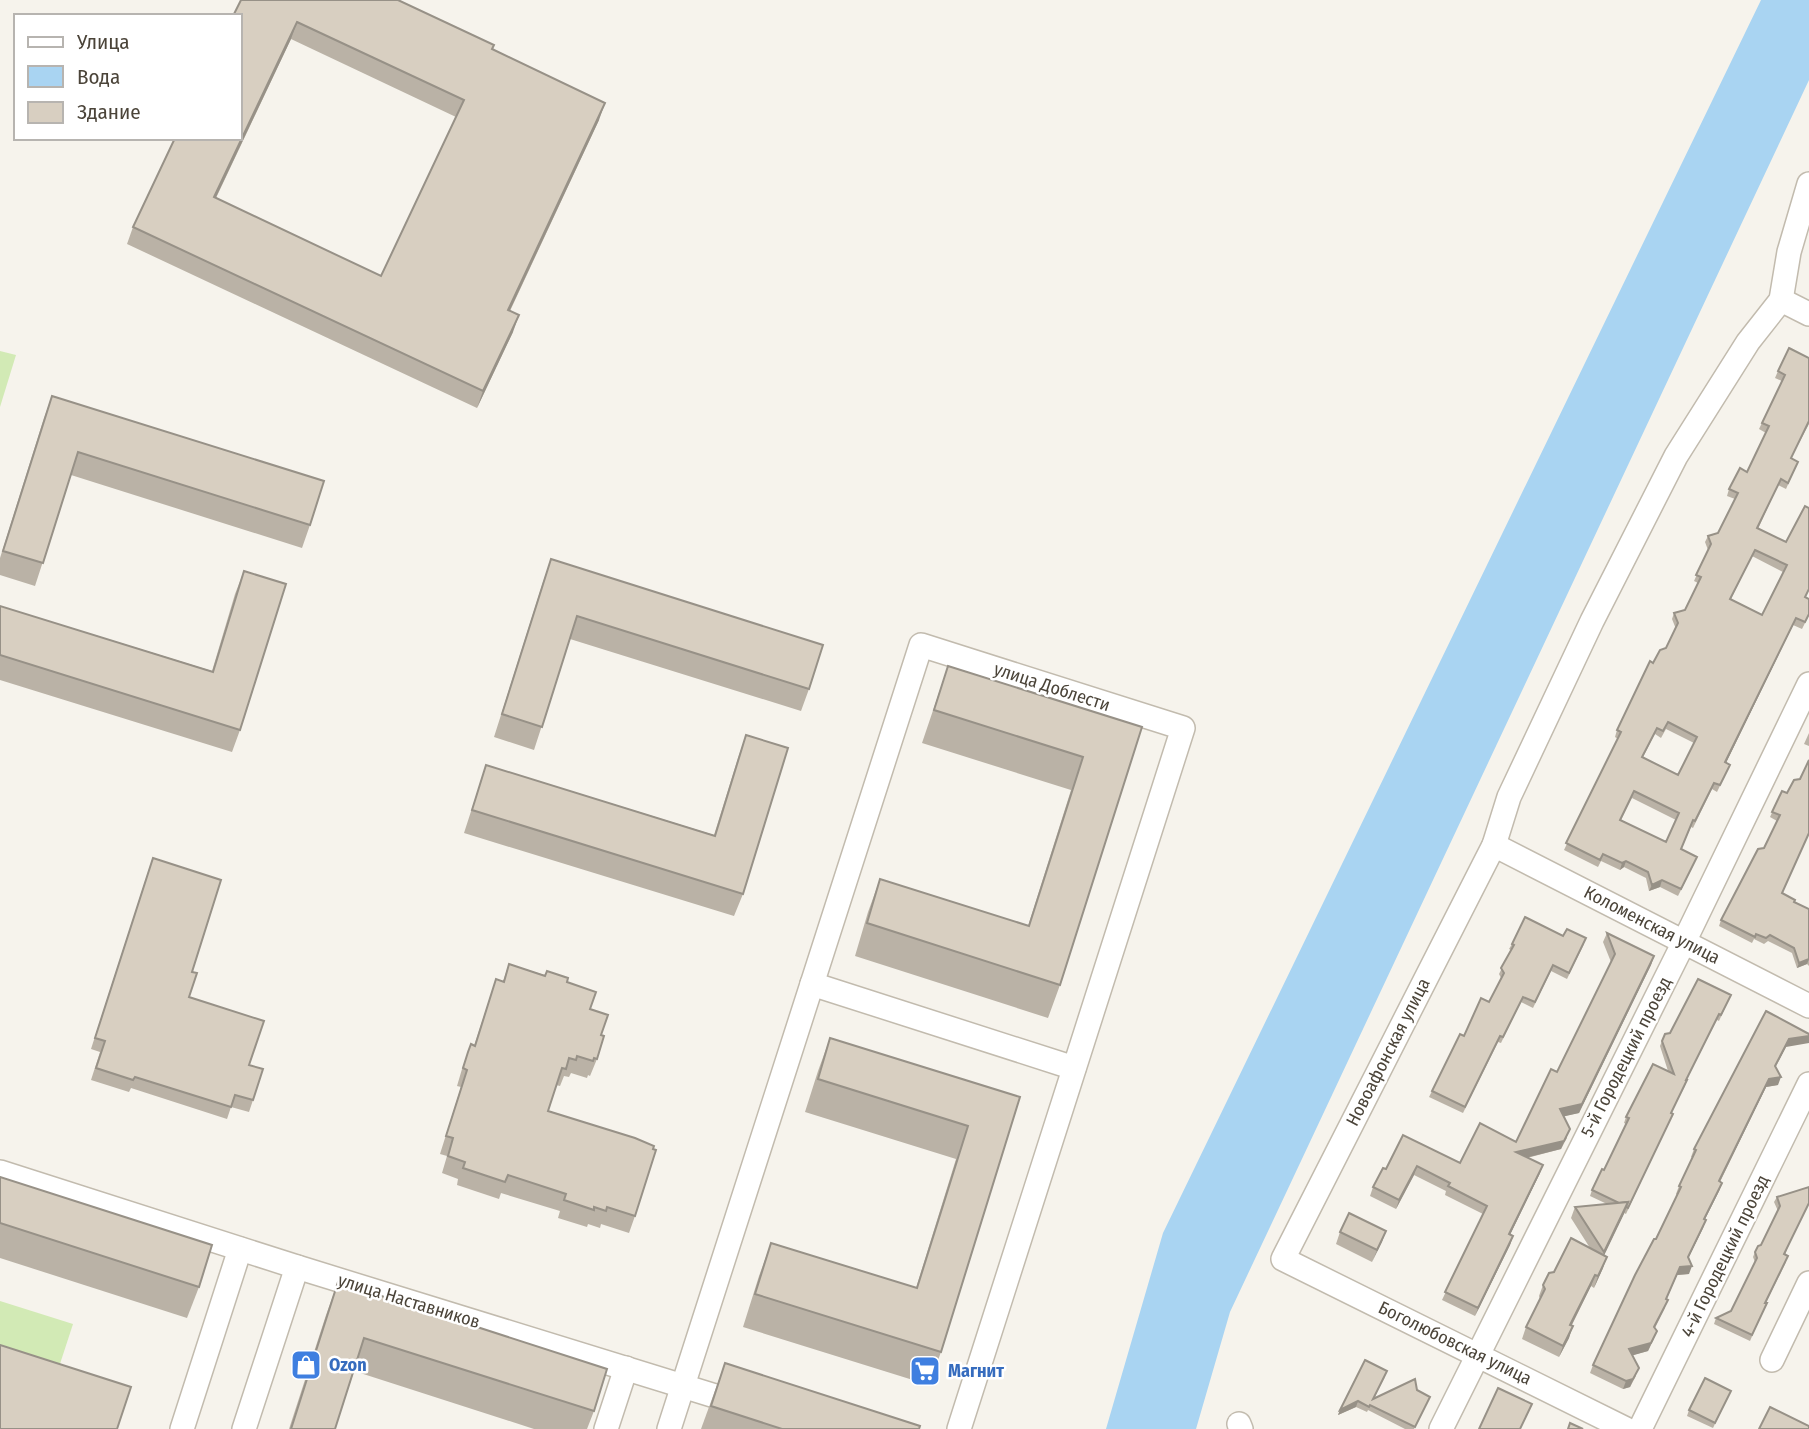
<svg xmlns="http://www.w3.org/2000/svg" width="1809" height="1429" font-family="'Fira Sans Condensed',sans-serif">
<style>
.green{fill:#d2eab5}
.water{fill:#a9d4f2}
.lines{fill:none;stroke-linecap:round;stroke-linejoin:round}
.minor-casing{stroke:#c2bbae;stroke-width:26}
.minor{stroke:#fff;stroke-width:23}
.wall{fill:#bab2a6;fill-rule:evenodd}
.shaded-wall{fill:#979187}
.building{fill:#d8cfc1;stroke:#979187;stroke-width:2;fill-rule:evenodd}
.labels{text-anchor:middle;stroke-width:5;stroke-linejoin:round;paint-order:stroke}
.street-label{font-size:18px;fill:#4b4439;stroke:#fff}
.shop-label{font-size:18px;font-weight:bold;fill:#366cbe;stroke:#fff;text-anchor:start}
</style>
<rect width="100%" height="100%" fill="#f6f3ec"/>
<!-- green -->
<g class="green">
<polygon points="0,351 16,355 0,407"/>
<polygon points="0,1301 73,1324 58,1370 0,1351"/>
</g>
<!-- water -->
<polygon class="water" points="1761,0 1809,0 1809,80 1230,1312 1196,1429 1106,1429 1163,1233"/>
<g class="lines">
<!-- minor casing -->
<g class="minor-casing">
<g id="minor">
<polyline points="1781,300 1809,314"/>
<polyline points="1494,845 1809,1006"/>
<polyline points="812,984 1074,1068"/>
<polyline points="0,1172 297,1267 741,1404"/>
<polyline points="1772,1360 1809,1283"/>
<polyline points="1239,1424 1241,1429"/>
<polyline points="182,1429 240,1249"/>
<polyline points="244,1429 297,1267"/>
<polyline points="606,1429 626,1368"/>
<polyline points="669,1429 921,645 1183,728 959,1429"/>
<polyline points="1441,1429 1684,942 1809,684"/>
<polyline points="1626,1429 1283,1259 1494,845 1509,797 1592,621 1676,456 1748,342 1781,300 1789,252 1809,184"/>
<polyline points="1640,1429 1809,1084"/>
</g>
</g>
<!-- minor -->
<use href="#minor" class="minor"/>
</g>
<!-- wall -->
<g class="wall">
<path d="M241 0 492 50 599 120 510 311 513 332 477 408 127 244 133 227ZM291 39 456 117 381 276 216 198Z"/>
<path d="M1809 358V424L1791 458 1798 462 1786 489 1778 485 1758 529 1786 542 1806 597 1809 615 1802 629 1793 625 1726 763 1730 765 1717 792 1712 789 1693 828 1691 827 1681 849 1694 864 1678 896 1660 887 1649 891 1646 878 1624 867 1620 870 1601 861 1598 867 1564 850 1618 739 1615 737 1617 730 1653 663 1666 648 1676 629 1672 619 1674 613 1685 610 1698 583 1694 581 1708 550 1705 542 1708 536 1718 533 1735 499 1727 496 1729 489 1747 472 1766 433 1759 429 1782 381 1775 378 1778 371ZM1752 556 1783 572 1762 615 1731 599ZM1666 729 1694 743 1678 775 1643 757 1655 734 1661 738ZM1632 798 1676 820 1666 842 1621 820Z"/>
<polygon points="52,396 310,525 302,548 71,475 35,586 0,575 0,558 44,418"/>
<polygon points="551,559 809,689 801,711 570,639 534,750 494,737 543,582"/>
<polygon points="244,571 240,730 232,752 0,680 0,606 212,671 235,594"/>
<polygon points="948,666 1142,727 1060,985 1048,1018 855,956 868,912 880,879 1028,926 1071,790 922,743"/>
<polygon points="1809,733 1809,746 1804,744"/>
<polygon points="746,735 743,894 734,916 464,833 486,765 714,835 738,758"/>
<polygon points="1782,791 1782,893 1794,902 1809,909 1809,966 1807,964 1797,968 1792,953 1768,941 1764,944 1754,939 1752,943 1719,926 1721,920 1764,848 1777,821 1770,817"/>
<polygon points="149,869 192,972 189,997 249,1065 253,1100 249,1112 231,1107 227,1119 131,1088 129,1092 91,1080 100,1052 91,1049"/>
<polygon points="1607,933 1654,956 1651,965 1579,1113 1564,1116 1567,1138 1561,1149 1527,1158 1540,1173 1510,1235 1513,1236 1510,1245 1475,1316 1442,1300 1483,1214 1445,1195 1446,1191 1414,1175 1396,1209 1370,1196 1373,1187 1386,1169 1460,1163 1516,1142 1557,1072 1611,962 1603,942"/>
<polygon points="1563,936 1584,944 1567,979 1551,971 1533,1008 1521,1002 1501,1043 1498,1042 1463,1113 1429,1097 1432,1091 1464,1036 1489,1002 1501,978 1499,974 1511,950 1509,949 1512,944"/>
<polygon points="509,964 567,982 590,1009 601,1035 597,1059 590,1076 588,1075 587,1078 571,1073 569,1077 564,1076 560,1086 556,1085 548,1111 635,1216 629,1233 601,1224 600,1228 588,1224 587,1227 558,1218 560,1211 501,1193 499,1199 457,1185 458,1179 442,1173 447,1156 440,1154 461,1087 457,1086 462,1069 471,1044 474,1046 496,979 503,981"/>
<polygon points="1731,995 1719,1021 1717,1020 1686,1080 1685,1086 1671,1113 1673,1114 1670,1120 1626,1214 1624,1213 1604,1255 1603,1268 1594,1288 1591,1286 1572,1325 1569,1338 1559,1357 1522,1339 1526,1327 1540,1299 1539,1296 1543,1285 1554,1272 1590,1248 1571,1218 1575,1207 1607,1204 1590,1196 1592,1190 1604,1170 1626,1124 1624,1123 1626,1117 1668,1071 1660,1046 1662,1041 1670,1033"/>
<polygon points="830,1038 1020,1097 941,1352 929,1385 743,1327 759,1276 771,1243 916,1288 956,1159 805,1112 818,1071"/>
<polygon points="1786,1047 1775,1067 1778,1085 1766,1087 1720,1182 1722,1183 1719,1191 1705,1219 1703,1228 1688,1258 1689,1274 1677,1275 1666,1299 1665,1308 1655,1328 1654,1339 1648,1351 1633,1355 1636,1376 1630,1387 1623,1389 1590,1373 1593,1365 1677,1195 1676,1194 1679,1186 1693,1158 1691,1157 1694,1149"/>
<polygon points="0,1177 199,1287 187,1318 0,1258"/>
<polygon points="1809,1187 1785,1255 1786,1262 1766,1303 1764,1309 1750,1341 1714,1324 1716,1318 1731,1311 1755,1262 1753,1257 1755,1252 1761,1245 1778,1211 1774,1202 1777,1197"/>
<polygon points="1386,1231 1372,1262 1336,1244 1340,1232"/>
<polygon points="338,1282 594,1411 587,1429 534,1429 354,1371 335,1429 289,1429 326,1315"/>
<polygon points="725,1363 919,1429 701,1429"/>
<polygon points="1385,1377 1374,1398 1417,1390 1430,1397 1414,1429 1405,1429 1368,1410 1367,1412 1356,1407 1338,1415 1340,1410"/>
<polygon points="1731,1391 1713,1428 1687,1416 1689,1410"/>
</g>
<!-- shaded-wall -->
<g class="shaded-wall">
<polygon points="297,22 291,39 208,214 214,197"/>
<polygon points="605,103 599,120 502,327 508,310"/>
<polygon points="519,315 513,332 477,408 483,391"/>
<polygon points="1796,618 1793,625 1723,769 1725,762"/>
<polygon points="1626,861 1624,867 1620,870 1622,863"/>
<polygon points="1662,880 1660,887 1649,891 1652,885"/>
<polygon points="1654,956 1651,965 1579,1113 1557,1118 1560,1109"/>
<polygon points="1809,959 1807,964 1797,968 1799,963"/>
<polygon points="1809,1036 1809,1043 1786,1047 1772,1074 1789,1039"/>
<polygon points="1781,1077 1778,1085 1766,1087 1716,1189 1769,1079"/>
<polygon points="1570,1129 1561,1149 1513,1161 1516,1152"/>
<polygon points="1543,1165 1540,1173 1506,1243 1509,1234"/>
<polygon points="1417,1166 1414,1175 1396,1209 1399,1200"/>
<polygon points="1722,1183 1719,1191 1701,1227 1704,1219"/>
<polygon points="1628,1202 1624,1214 1600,1264 1604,1252"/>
<polygon points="1706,1220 1703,1228 1685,1265 1688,1257"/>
<polygon points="1386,1231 1382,1242 1372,1262 1377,1250"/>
<polygon points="1513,1236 1510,1245 1475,1316 1478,1308"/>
<polygon points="1607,1257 1603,1268 1594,1288 1598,1276"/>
<polygon points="1692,1266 1689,1274 1677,1275 1663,1307 1680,1267"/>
<polygon points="1595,1275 1591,1286 1566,1336 1570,1325"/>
<polygon points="1573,1326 1569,1338 1559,1357 1563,1346"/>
<polygon points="1657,1331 1648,1351 1627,1357 1629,1349"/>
<polygon points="1639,1368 1630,1387 1623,1389 1626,1381"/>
<polygon points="1358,1401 1356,1407 1338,1415 1340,1410"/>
</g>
<!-- building -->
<g class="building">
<path d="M241 0H398L494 45 492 49 605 103 508 310 519 315 483 391 133 227 175 138H240V16H233ZM297 22 464 100 381 276 214 197Z"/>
<path d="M1789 348 1809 358V421L1791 458 1798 462 1788 483 1781 479 1757 528 1786 542 1805 506 1809 508V589L1805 597 1809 599V614L1805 622 1796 618 1725 762 1730 765 1720 785 1714 783 1695 821 1693 820 1681 849 1697 857 1681 889 1662 880 1652 885 1648 872 1626 861 1622 863 1603 854 1600 860 1566 843 1621 732 1617 730 1650 661 1653 663 1660 650 1666 648 1678 623 1674 613 1685 610 1701 577 1696 575 1711 544 1708 536 1718 533 1738 493 1729 489 1740 468 1747 472 1769 426 1762 423 1785 375 1778 371ZM1755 550 1787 565 1762 615 1730 599ZM1668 722 1697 737 1678 775 1642 757 1657 728 1663 731ZM1634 791 1679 813 1666 842 1620 820Z"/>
<polygon points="52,396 324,481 310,525 78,452 43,563 3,551"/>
<polygon points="551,559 823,645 809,689 577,616 542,727 502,714"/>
<polygon points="244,571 286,584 240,730 0,655 0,606 213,672"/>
<polygon points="948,666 1142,727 1060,985 867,923 880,879 1029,926 1083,757 934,710"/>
<polygon points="746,735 788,748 743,894 472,810 486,765 715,836"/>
<polygon points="1809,760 1809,833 1782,893 1795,900 1794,902 1809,909 1809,959 1799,963 1794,948 1770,935 1766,938 1756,934 1755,937 1721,920 1758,849 1764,848 1780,815 1772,812 1782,791 1787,793 1794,780 1800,779"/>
<polygon points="153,858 221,880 192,972 197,973 189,997 264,1021 249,1065 263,1069 253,1100 235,1095 231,1107 135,1077 133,1080 96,1068 105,1041 95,1038"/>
<polygon points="1525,917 1563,936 1567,929 1586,938 1569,973 1553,965 1535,1002 1523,997 1503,1037 1500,1036 1465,1107 1432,1091 1460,1034 1464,1036 1481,998 1489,1002 1504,973 1501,968 1514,945 1512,944"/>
<polygon points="1607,933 1654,956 1582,1104 1560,1109 1570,1129 1564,1141 1516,1152 1543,1165 1509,1234 1513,1236 1478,1308 1445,1292 1487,1206 1448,1186 1450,1183 1417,1166 1399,1200 1373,1187 1383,1168 1386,1169 1403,1135 1460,1163 1480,1123 1516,1142 1551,1069 1557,1072 1615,954"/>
<polygon points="509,964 545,976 547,971 568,978 567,982 596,992 590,1009 608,1015 601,1035 604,1036 597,1059 594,1058 593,1061 577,1056 576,1060 569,1058 566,1069 562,1068 548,1111 635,1138 654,1146 653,1149 656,1150 635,1216 607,1207 606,1211 594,1207 594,1210 564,1200 566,1194 508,1175 505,1182 463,1168 465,1162 448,1156 453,1138 446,1136 467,1070 463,1068 468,1052 471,1044 475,1046 496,979 504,982"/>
<polygon points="1698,979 1731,995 1721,1015 1719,1014 1686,1080 1687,1080 1671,1113 1673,1114 1628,1208 1626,1207 1628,1202 1619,1203 1592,1190 1602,1169 1604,1170 1629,1118 1626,1117 1653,1064 1674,1074 1662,1041 1665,1034 1670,1033"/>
<polygon points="1766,1011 1809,1034 1809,1036 1789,1039 1775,1066 1781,1077 1769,1079 1719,1181 1722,1183 1704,1219 1706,1220 1688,1257 1692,1266 1680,1267 1666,1299 1668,1300 1654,1327 1657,1331 1651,1343 1629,1349 1639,1368 1633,1379 1626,1381 1593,1365 1635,1275 1654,1239 1656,1239 1681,1187 1679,1186 1696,1150 1694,1149"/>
<polygon points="830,1038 1020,1097 941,1352 755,1294 771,1243 917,1288 968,1126 818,1079"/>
<polygon points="0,1177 212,1245 199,1287 0,1223"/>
<polygon points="1809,1187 1809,1203 1784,1254 1788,1256 1765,1303 1767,1303 1752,1335 1716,1318 1731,1311 1757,1258 1755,1252 1758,1246 1761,1245 1780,1206 1777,1197"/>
<polygon points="1628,1202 1604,1252 1575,1207"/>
<polygon points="1349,1213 1386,1231 1377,1250 1340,1232"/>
<polygon points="1571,1238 1607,1257 1598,1276 1595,1275 1570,1325 1573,1326 1563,1346 1526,1327 1545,1289 1543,1285 1549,1273 1554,1272"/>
<polygon points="338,1282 607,1369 594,1411 364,1338 335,1429 291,1429"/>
<polygon points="0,1345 131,1387 117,1429 0,1429"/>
<polygon points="1365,1360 1387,1371 1373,1399 1415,1379 1417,1390 1430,1397 1415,1427 1370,1405 1369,1407 1358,1401 1340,1410"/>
<polygon points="725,1363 920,1426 919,1429 782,1429 711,1406"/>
<polygon points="1705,1378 1731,1391 1715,1423 1689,1410"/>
<polygon points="1498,1388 1532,1404 1520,1429 1479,1429"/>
<polygon points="1770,1407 1809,1426 1809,1429 1759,1429"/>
<polygon points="1570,1423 1583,1429 1568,1429"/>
</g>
<!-- icons -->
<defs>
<g id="shop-square" transform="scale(1.575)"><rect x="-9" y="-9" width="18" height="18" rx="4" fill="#3f7fe0" stroke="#fff"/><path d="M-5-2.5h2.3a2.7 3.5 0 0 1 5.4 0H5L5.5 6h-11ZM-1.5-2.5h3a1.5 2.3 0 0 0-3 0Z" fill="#fff"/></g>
<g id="supermarket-square" transform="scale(1.575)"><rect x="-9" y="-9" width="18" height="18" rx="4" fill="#3f7fe0" stroke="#fff"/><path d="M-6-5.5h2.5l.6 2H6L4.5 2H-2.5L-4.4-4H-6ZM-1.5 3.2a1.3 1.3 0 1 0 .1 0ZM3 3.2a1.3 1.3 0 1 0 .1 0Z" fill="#fff"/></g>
</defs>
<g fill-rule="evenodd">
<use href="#shop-square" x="306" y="1365"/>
<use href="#supermarket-square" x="925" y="1371"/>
</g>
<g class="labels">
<!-- street labels -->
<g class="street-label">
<text transform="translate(1052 687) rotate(18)" y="6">улица Доблести</text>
<text transform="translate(1652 925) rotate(27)" y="6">Коломенская улица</text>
<text transform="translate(1388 1052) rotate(-63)" y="6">Новоафонская улица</text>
<text transform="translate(1626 1057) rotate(-63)" y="6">5-й Городецкий проезд</text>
<text transform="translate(1725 1256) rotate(-64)" y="6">4-й Городецкий проезд</text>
<text transform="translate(409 1301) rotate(17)" y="6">улица Наставников</text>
<text transform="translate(1455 1343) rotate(26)" y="6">Боголюбовская улица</text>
</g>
<!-- shop labels -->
<g class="shop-label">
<text x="329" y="1371">Ozon</text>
<text x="948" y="1377">Магнит</text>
</g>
</g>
<!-- legend -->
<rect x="14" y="14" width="228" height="126" fill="#ffffff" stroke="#b7b4b0" stroke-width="2"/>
<rect x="28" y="37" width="35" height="10" fill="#ffffff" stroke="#b7b4b0" stroke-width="2"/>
<text x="77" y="49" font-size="21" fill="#4b4439">Улица</text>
<rect x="28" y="66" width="35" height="21" fill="#a9d4f2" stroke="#b7b4b0" stroke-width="2"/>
<text x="77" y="84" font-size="21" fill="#4b4439">Вода</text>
<rect x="28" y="102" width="35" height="21" fill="#d8cfc1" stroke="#b7b4b0" stroke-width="2"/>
<text x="77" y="119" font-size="21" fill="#4b4439">Здание</text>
</svg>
